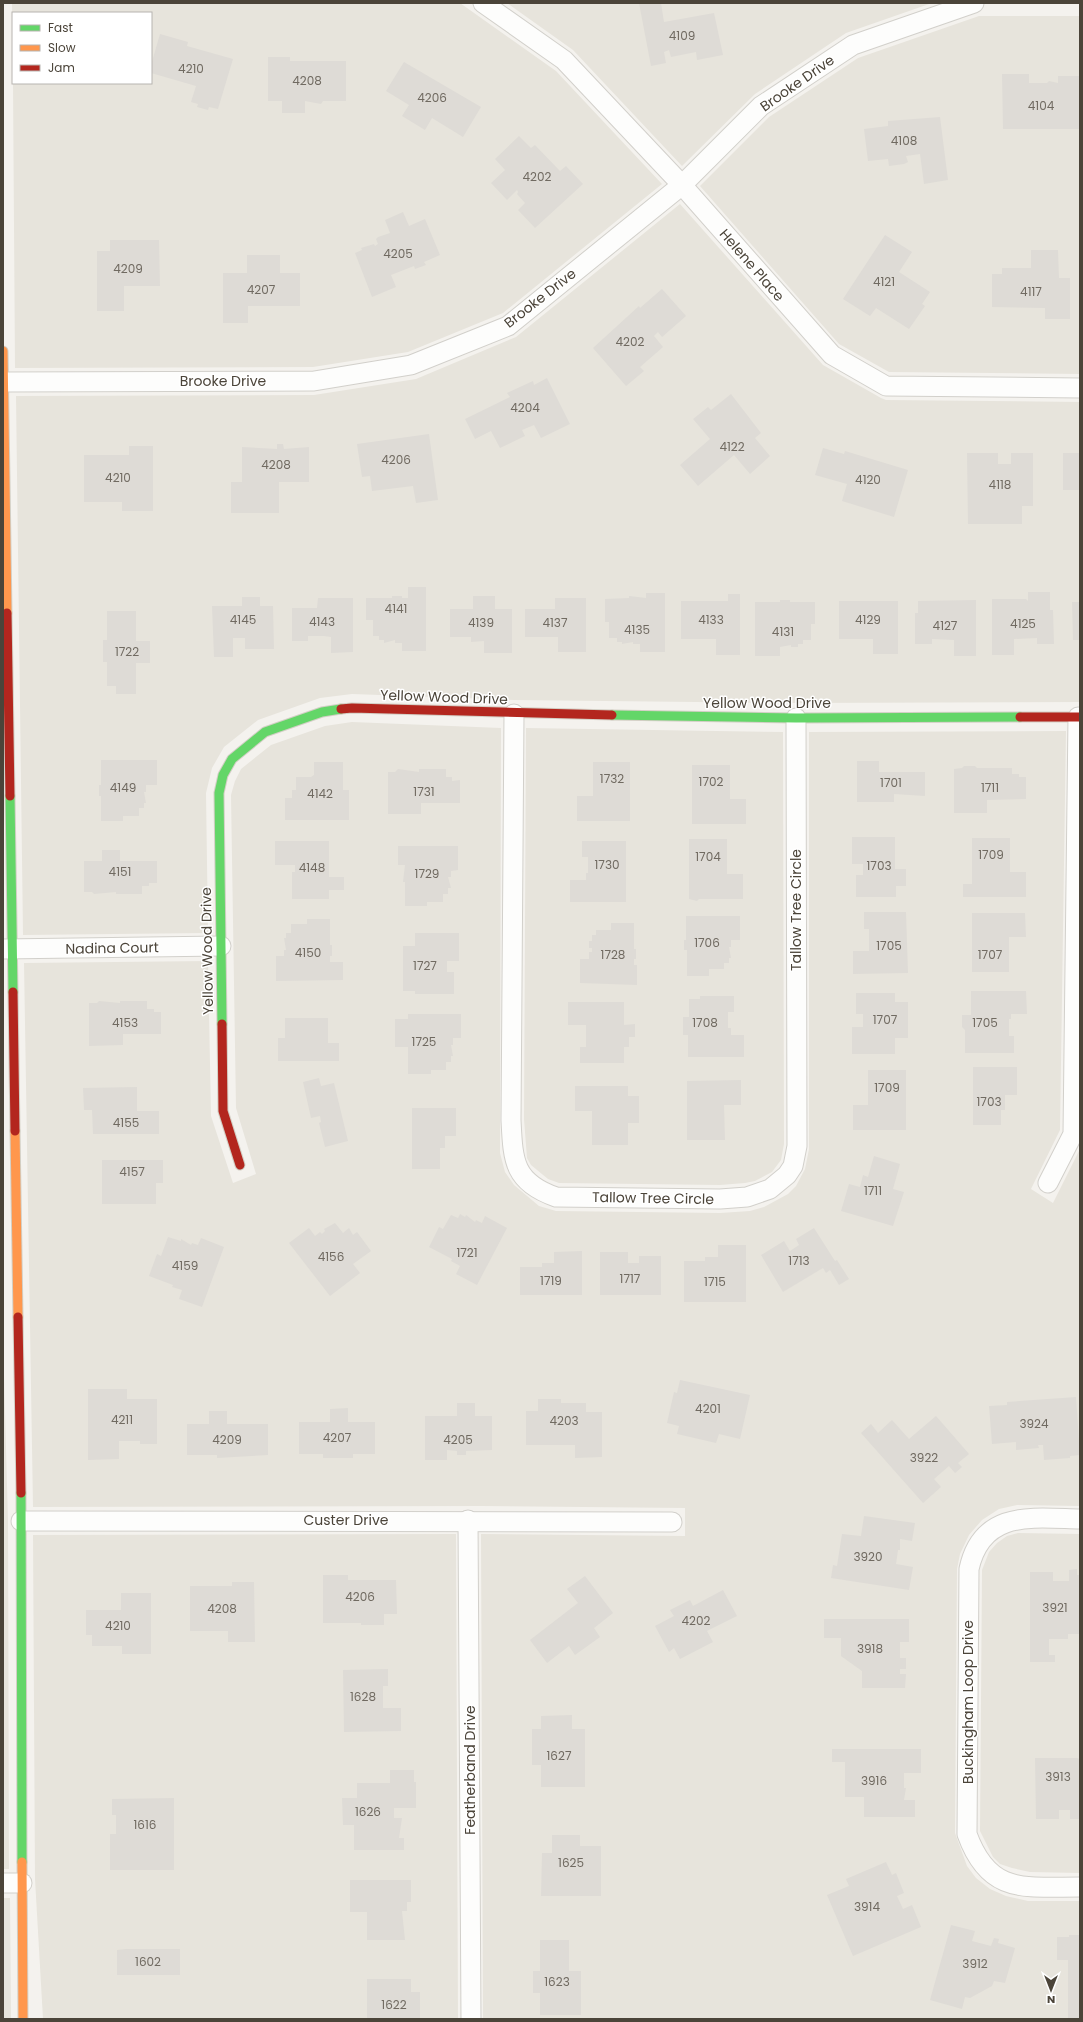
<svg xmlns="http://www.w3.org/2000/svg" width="1083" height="2022" font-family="Poppins,sans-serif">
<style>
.residential{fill:#e7e4dc}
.building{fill:#dedbd6}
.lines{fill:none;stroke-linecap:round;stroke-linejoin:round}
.street-casing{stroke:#d2d0cb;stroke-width:21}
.fast-casing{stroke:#d3cfc5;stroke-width:11}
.slow-casing{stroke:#d3cfc5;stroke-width:11}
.jam-casing{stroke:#d3cfc5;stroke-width:11}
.street{stroke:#fdfdfc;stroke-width:19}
.fast{stroke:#63d668;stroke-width:9}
.slow{stroke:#ff974d;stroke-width:9}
.jam{stroke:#b3261e;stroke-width:9}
.labels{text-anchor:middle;stroke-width:3;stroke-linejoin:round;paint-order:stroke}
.number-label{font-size:12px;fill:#706a61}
.street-label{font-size:14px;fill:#4b4439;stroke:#fff}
</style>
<rect width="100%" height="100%" fill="#f4f2ee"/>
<!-- residential -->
<g class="residential">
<polygon points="12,3 460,3 556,71 662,184 503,313 408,352 313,367 15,368 13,83 151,83 151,13 13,13 13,64"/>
<polygon points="507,3 932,3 846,33 755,94 682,166 573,50"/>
<polygon points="979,16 1080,16 1080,374 889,372 839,344 700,186 769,117 858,58"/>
<polygon points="680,204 823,365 881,398 886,400 1080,402 1080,702 796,703 514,700 352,694 320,698 258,720 224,747 212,768 206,793 208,933 23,935 16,396 314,395 416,379 516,337"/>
<polygon points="352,722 501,728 500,1153 505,1172 514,1185 539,1206 556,1211 720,1213 750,1211 764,1207 788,1194 796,1186 805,1169 809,1149 809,732 1066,731 1060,1130 1031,1189 1053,1203 1080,1149 1080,1506 1017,1505 999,1509 982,1520 969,1535 960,1554 957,1569 955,1833 967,1866 976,1878 990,1889 1006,1896 1028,1901 1080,1901 1080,2019 483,2019 481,1534 685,1536 685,1508 481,1506 33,1507 24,963 208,961 211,1116 233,1183 256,1174 236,1108 231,795 235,781 241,769 271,745 325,726"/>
<polygon points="526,728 783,732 784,1144 781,1160 772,1172 755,1181 745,1183 720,1185 559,1183 548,1179 531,1165 527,1158 524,1119"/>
<polygon points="3,1338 8,1521 9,1869 3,1869"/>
<polygon points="1018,1533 1080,1534 1080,1873 1030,1872 1012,1868 1000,1864 993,1857 980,1831 982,1570 989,1552 997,1543 1007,1536"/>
<polygon points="456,1534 458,2019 43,2019 35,1879 33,1535"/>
<polygon points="3,1898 10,1898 11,2019 3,2019"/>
</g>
<!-- building -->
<g class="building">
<polygon points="639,3 661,3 664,22 714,13 723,55 697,60 696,52 671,57 669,50 664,52 666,63 651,66"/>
<polygon points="160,34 188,42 187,46 233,59 218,109 209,107 208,110 197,107 198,104 191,102 196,86 151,73 151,65"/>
<polygon points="268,57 290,57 290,61 346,61 346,101 323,101 321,104 305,101 305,113 282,113 282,101 268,101"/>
<polygon points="404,62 481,107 463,137 432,118 425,130 402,116 409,105 386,91"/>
<polygon points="1002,74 1029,74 1029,83 1047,83 1049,81 1058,83 1058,76 1080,76 1080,129 1003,129"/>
<polygon points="940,117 948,180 924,184 920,154 906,156 908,162 904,164 889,166 888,159 868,161 864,129 888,126 888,121"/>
<polygon points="519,136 531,148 535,145 560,171 566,166 583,184 535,228 518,210 525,203 517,194 518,192 517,190 507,200 491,183 505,170 495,159"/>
<polygon points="403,212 409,226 425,219 440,255 424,262 426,265 415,269 414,266 391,275 396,287 372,297 355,253 362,250 361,248 374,244 375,246 378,244 376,239 378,237 390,233 385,220"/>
<polygon points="885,235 912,252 899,272 930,292 922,304 925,306 909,329 876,308 870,316 843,299"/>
<polygon points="110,240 159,240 160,286 124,286 124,311 97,311 97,251 110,251"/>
<polygon points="1031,250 1058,250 1059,278 1070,278 1070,319 1045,319 1045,308 992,307 992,274 1002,274 1002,268 1031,268"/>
<polygon points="247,255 280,255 280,273 300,273 300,306 248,306 248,323 223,323 223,273 247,273"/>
<polygon points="662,289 686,316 662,337 658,332 654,336 663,347 640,367 644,371 626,386 593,348 639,306 640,308"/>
<polygon points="547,378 570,424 541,438 534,425 522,430 525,436 500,448 491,431 475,439 465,419 510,397 507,393 533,381 534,385"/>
<polygon points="731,394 761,433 755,438 770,456 750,474 734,455 698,486 680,465 710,439 693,419 708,407 711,410"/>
<polygon points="429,434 438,500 416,503 413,486 372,491 370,476 362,477 357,444"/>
<polygon points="277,444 283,444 284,449 309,447 309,482 279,482 279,513 231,513 231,482 242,482 242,447 277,449"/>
<polygon points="129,446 153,446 153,511 122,511 122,502 84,502 84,455 129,455"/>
<polygon points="823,448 844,454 845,451 908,470 894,517 842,501 847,484 815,475"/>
<polygon points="967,453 998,453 998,464 1011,464 1011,453 1033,453 1033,506 1022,506 1022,524 968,524"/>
<rect x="1063" y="453" width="17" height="37"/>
<polygon points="408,587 426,587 426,651 402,651 402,643 395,643 395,640 384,643 384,640 379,640 379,636 373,636 373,620 366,620 366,598 392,598 392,596 402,596 402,598 408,598"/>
<polygon points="1028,592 1050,592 1050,610 1053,610 1054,644 1037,644 1037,638 1014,639 1014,655 992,655 992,599 1026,599 1028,601"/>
<polygon points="646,593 665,593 665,652 640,652 640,644 633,644 633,642 622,644 622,642 617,642 617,638 609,638 609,622 605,622 605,599 629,598 629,596 646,598"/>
<polygon points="728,594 740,594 740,655 716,655 716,639 681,639 681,601 728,601"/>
<polygon points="473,596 495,596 495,609 512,609 512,653 484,653 484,641 471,642 471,637 450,637 450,609 473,609"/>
<polygon points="242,597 260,597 260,606 273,606 274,649 245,649 245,638 233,638 233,657 214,657 212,606 242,606"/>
<polygon points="318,598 353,598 353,652 331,653 331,637 324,636 308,636 308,641 292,641 292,608 317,608"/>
<polygon points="555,598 586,598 586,652 558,652 558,637 525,637 525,609 555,609"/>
<polygon points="780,600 790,600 790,602 815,602 815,624 811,624 811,640 803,640 803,644 798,644 798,647 791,647 791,645 780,647 780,656 755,656 755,602 780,602"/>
<polygon points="976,600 976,656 954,656 954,640 932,639 932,644 915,644 915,613 918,613 918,601"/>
<polygon points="839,601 898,601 898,654 873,654 873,639 839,639"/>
<polygon points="1072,602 1080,602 1080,640 1073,640"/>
<polygon points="107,611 136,611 136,641 150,641 150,663 136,663 136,694 116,694 116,686 107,686 107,662 103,662 103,640 107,640"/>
<polygon points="101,760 157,760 157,785 146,785 146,792 144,792 146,803 144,803 144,808 139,808 139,816 123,816 123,821 101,821 101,796 99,796 99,785 101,785"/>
<polygon points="857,761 879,761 879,772 925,772 925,796 894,794 894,802 857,802"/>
<polygon points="314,762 343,762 343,790 349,790 349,820 285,820 285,798 292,798 292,790 296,790 296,777 311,777 314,775"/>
<polygon points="593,762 630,762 630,821 577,821 577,796 593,796"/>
<polygon points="692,765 730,765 730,799 746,799 746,824 692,824"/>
<polygon points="964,766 975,766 977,768 1012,768 1012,774 1019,774 1019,777 1026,777 1026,799 987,800 987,813 954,813 954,769 962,768"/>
<polygon points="398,769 419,772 419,769 446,769 446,777 452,777 452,781 460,780 460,803 421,803 421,814 388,814 388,772 395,772"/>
<polygon points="852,837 895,837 895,869 906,869 906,886 896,886 896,897 856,897 856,875 863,875 863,864 852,864"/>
<polygon points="972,838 1010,838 1010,872 1026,872 1026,897 963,897 963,884 972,884"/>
<polygon points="689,839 727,839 727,874 743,874 743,899 699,899 697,901 689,899"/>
<polygon points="275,841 329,841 329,877 344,877 344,890 329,890 329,899 292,899 292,872 295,872 295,865 275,865"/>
<polygon points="582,841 626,841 626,902 570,902 570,880 586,880 586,873 588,873 588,857 582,857"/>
<polygon points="398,846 458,846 458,870 451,871 451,877 448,877 451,888 448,888 448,894 443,894 443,902 427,902 427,906 405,906 405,882 403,882 405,865 398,865"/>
<polygon points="102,850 120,850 120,861 157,861 157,883 149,883 149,886 142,886 142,894 116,894 116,892 94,894 92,892 84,892 84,861 102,861"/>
<polygon points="864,912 906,912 908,973 853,974 853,951 869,951 869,929 864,929"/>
<polygon points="972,913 1025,913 1026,937 1009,937 1009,972 972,972"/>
<polygon points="686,916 740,916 740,940 731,940 731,947 729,947 731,958 729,958 729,963 724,963 724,969 709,969 709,976 687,976 687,950 684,950 684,940 686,940"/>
<polygon points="307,919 330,919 330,945 332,945 332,956 330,956 330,962 343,962 343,980 276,981 276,956 284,956 284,950 286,950 284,938 286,938 286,933 291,933 291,924 307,924"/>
<polygon points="611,923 634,923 634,949 636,949 636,959 634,959 634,965 637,965 637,985 580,983 580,959 589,959 589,952 592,952 592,948 589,948 589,941 592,941 592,935 596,935 596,930 611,930"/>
<polygon points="415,933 459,933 459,961 447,961 447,972 454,972 454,994 415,994 415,991 403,991 403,946 415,946"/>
<polygon points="971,991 1026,991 1027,1014 1011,1014 1011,1019 1009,1019 1009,1036 1014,1036 1014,1053 965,1053 965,1030 962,1027 962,1015 971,1015"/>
<polygon points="856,993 895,993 895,1002 908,1002 908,1038 895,1038 895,1054 852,1054 852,1027 863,1027 863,1014 856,1014"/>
<polygon points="700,996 734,996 734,1012 728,1012 728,1028 731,1028 731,1035 744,1035 744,1057 688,1057 688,1035 683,1035 683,1017 689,1017 689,999 700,999"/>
<polygon points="99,1001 120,1003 120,1001 147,1001 147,1009 154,1009 154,1012 161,1012 161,1034 123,1034 123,1045 89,1046 89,1003 97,1003"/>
<polygon points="568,1002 624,1002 624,1025 635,1024 635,1037 629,1037 629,1047 624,1047 624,1063 580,1063 580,1047 586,1047 586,1025 568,1025"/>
<polygon points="408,1014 461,1014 461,1038 453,1038 453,1045 451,1045 453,1056 451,1056 451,1062 446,1062 446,1070 431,1070 431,1074 408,1074 408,1047 395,1047 395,1019 408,1019"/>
<polygon points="285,1018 328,1018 328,1043 339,1043 339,1061 278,1061 278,1038 285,1038"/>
<polygon points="973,1067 1017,1067 1017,1095 1005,1095 1005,1110 1001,1110 1001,1125 973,1125"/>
<polygon points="868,1070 906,1070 906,1130 853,1130 853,1105 868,1105"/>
<polygon points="319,1078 321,1086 334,1083 348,1141 325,1147 319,1123 321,1122 320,1116 311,1118 303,1082"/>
<polygon points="741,1080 741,1105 724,1105 725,1140 687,1140 687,1081"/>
<polygon points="575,1086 628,1086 628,1096 639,1096 639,1123 628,1123 628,1145 592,1145 592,1111 575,1111"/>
<polygon points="137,1087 137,1111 159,1111 159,1134 93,1134 92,1110 84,1110 83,1088"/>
<polygon points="412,1108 456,1108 456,1136 445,1136 445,1148 440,1148 440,1169 412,1169"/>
<polygon points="874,1156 900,1164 893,1189 904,1192 893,1226 841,1211 849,1184 860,1187 863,1175 868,1177"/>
<polygon points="102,1160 163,1160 163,1183 156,1183 156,1204 102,1204"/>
<polygon points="460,1214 465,1217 466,1215 475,1222 476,1220 482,1223 485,1216 507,1228 477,1285 456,1274 460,1266 451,1261 452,1259 429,1247 439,1227 443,1229 451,1215 458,1218"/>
<polygon points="335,1223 343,1233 349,1228 353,1235 357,1232 371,1251 353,1264 360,1273 330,1296 289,1243 309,1228 315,1236 320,1232 322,1234 325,1231 324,1229"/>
<polygon points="814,1228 835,1261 837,1260 849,1279 839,1285 830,1270 826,1273 823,1268 783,1292 761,1255 784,1241 790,1251 799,1245 796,1239"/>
<polygon points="168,1237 181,1241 181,1239 191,1245 192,1243 198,1245 201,1238 224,1247 202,1307 179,1299 182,1290 172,1287 173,1285 149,1276 157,1254 161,1256"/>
<polygon points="718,1245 746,1245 746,1302 684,1302 684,1261 705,1261 705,1257 718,1257"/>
<polygon points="582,1251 582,1295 520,1295 520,1267 542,1267 542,1263 554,1263 554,1252"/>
<polygon points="600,1252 628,1252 628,1263 639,1263 639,1256 661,1256 661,1295 600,1295"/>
<polygon points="680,1380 750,1395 740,1439 719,1434 716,1443 677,1434 679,1426 667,1423 674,1392 677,1393"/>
<polygon points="88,1389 127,1389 127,1399 157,1399 157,1444 140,1444 140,1441 119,1441 119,1459 88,1460"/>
<polygon points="1076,1397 1080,1455 1070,1456 1070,1458 1044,1460 1043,1445 1038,1445 1039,1448 1016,1450 1016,1442 992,1444 989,1406 1007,1405 1007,1402"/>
<polygon points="538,1399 561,1399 561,1403 586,1403 586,1412 602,1412 602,1457 575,1458 575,1445 526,1445 526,1411 538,1411"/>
<polygon points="457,1403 475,1403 475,1416 492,1416 492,1450 466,1451 466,1455 457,1455 457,1451 447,1450 447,1460 425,1460 425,1416 457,1416"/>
<polygon points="348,1408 348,1422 375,1422 375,1454 353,1454 353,1458 323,1458 323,1454 299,1454 299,1422 330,1422 330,1409"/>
<polygon points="209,1411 227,1411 227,1424 268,1424 268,1455 217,1458 217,1455 187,1455 187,1424 209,1424"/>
<polygon points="936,1416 969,1454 958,1463 962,1467 955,1473 949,1466 934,1479 941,1487 923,1503 861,1433 871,1424 878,1433 892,1420 909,1439"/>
<polygon points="864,1516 915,1523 912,1541 900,1539 900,1550 898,1550 896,1564 913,1567 909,1590 831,1578 833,1565 837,1566 842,1534 861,1536"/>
<polygon points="1077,1569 1077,1575 1080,1575 1080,1634 1068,1634 1068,1639 1049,1639 1049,1655 1055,1655 1055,1662 1030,1662 1030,1572 1053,1572 1053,1581 1069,1581 1069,1570"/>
<polygon points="323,1575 348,1575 348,1580 396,1580 397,1614 384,1614 384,1625 361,1625 361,1623 323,1623"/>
<polygon points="585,1576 613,1613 594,1628 600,1637 575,1655 569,1646 547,1663 530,1640 578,1603 567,1589"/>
<polygon points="232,1582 254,1582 255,1642 228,1642 228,1631 190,1631 190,1586 232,1586"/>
<polygon points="723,1590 737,1616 707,1631 713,1642 680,1659 674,1648 669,1652 655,1626 674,1616 670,1610 690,1600 693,1606"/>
<polygon points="121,1593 151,1593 151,1654 122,1654 122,1646 92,1646 92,1635 86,1635 86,1610 121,1610"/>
<polygon points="824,1619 909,1619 909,1642 900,1642 900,1658 906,1658 906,1669 900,1669 900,1674 906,1674 905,1688 862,1688 862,1671 841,1656 841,1638 824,1638"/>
<polygon points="388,1669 388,1686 383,1686 383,1708 401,1708 401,1731 344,1732 343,1670"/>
<polygon points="572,1715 572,1729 585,1729 585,1787 541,1787 541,1765 532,1765 532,1729 541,1729 541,1716"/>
<polygon points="832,1749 921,1749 921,1773 904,1773 904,1788 906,1788 904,1800 915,1800 915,1817 864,1817 864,1797 845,1797 845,1762 832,1762"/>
<polygon points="1035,1758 1077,1758 1080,1759 1080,1819 1070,1819 1070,1810 1059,1810 1059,1819 1036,1819"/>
<polygon points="390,1770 414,1770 414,1782 416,1782 416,1808 394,1808 394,1818 402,1818 399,1838 404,1838 404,1850 354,1850 354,1825 343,1825 342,1798 357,1798 357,1783 390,1783"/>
<polygon points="174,1798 174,1870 110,1870 110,1834 116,1834 116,1815 112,1815 112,1799"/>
<polygon points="552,1835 580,1835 580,1846 601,1846 601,1896 541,1896 542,1853 552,1853"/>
<polygon points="886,1862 892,1875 896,1873 904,1893 897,1896 903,1909 912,1905 921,1927 853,1956 827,1895 849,1886 846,1879"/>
<polygon points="350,1880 411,1880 411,1902 407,1902 407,1911 402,1911 405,1940 367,1940 367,1912 350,1912"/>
<polygon points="951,1925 975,1931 972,1941 991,1946 994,1938 999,1939 998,1943 1015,1948 1005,1983 994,1981 992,1986 970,1998 965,1997 962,2009 930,2000"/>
<polygon points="1069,1935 1080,1935 1080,2018 1068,2019 1068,1960 1057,1960 1057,1937 1069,1937"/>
<polygon points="540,1940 569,1940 569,1971 581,1971 581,2015 540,2015 540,1993 533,1993 533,1971 540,1971"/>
<polygon points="126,1949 180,1949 180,1975 117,1975 117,1950"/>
<polygon points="367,1979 411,1979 411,1992 420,1992 420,2019 367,2019"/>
</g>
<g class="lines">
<!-- street casing -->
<g class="street-casing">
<g id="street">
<polyline points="483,3 564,60 682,185 832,355 886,386 1080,388"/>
<polyline points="3,382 314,381 411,365 508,326 682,185 761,106 853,45 974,3"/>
<path d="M514 714 511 1120C513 1160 513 1182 556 1197L720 1199 747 1197 770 1189 787 1175 793 1166 797 1146 796 718"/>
<polyline points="3,949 221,946"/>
<polyline points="1048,1183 1073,1134 1078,717"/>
<path d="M1080 1519C1033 1518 982 1509 969 1569L967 1834C989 1895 1024 1887 1080 1887"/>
<polyline points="468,1520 471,2019"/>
<polyline points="21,1521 672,1522"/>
<polyline points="3,1883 22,1883"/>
</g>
</g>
<!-- fast casing -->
<g class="fast-casing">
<g id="fast">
<polyline points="612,715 796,718 1020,717"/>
<polyline points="10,796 13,992"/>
<polyline points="222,1024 219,793 223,775 232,759 265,732 322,712 341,709"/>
<polyline points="21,1493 22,1862"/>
</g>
</g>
<!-- slow casing -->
<g class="slow-casing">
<g id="slow">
<polyline points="3,351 7,613"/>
<polyline points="15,1131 18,1317"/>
<polyline points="22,1862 23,2019"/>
</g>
</g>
<!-- jam casing -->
<g class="jam-casing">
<g id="jam">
<polyline points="7,613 10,796"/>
<polyline points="341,709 352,708 612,715"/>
<polyline points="1020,717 1080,717"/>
<polyline points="13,992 15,1131"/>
<polyline points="222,1024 223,1111 240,1165"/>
<polyline points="18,1317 21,1493"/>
</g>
</g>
<!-- street -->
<use href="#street" class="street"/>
<!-- fast -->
<use href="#fast" class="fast"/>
<!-- slow -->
<use href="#slow" class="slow"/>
<!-- jam -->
<use href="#jam" class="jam"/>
</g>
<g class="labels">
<!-- number labels -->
<g class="number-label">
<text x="682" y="40">4109</text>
<text x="191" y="73">4210</text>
<text x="307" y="85">4208</text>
<text x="432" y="102">4206</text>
<text x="1041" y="110">4104</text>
<text x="904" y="145">4108</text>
<text x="537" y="181">4202</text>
<text x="398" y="258">4205</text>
<text x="128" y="273">4209</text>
<text x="884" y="286">4121</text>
<text x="261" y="294">4207</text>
<text x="1031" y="296">4117</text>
<text x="630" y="346">4202</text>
<text x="525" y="412">4204</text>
<text x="732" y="451">4122</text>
<text x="396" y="464">4206</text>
<text x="276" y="469">4208</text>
<text x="118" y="482">4210</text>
<text x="868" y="484">4120</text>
<text x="1000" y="489">4118</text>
<text x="396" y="613">4141</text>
<text x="243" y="624">4145</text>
<text x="711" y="624">4133</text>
<text x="868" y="624">4129</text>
<text x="322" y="626">4143</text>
<text x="481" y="627">4139</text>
<text x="555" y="627">4137</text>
<text x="1023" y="628">4125</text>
<text x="945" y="630">4127</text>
<text x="637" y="634">4135</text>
<text x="783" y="636">4131</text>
<text x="127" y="656">1722</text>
<text x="612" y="783">1732</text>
<text x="711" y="786">1702</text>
<text x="891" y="787">1701</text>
<text x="123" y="792">4149</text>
<text x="990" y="792">1711</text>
<text x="424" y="796">1731</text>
<text x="320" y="798">4142</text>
<text x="991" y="859">1709</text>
<text x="708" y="861">1704</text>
<text x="607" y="869">1730</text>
<text x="879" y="870">1703</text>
<text x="312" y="872">4148</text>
<text x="120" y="876">4151</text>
<text x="427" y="878">1729</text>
<text x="707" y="947">1706</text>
<text x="889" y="950">1705</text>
<text x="308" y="957">4150</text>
<text x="613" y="959">1728</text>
<text x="990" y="959">1707</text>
<text x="425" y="970">1727</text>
<text x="885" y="1024">1707</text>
<text x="125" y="1027">4153</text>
<text x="705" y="1027">1708</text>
<text x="985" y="1027">1705</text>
<text x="424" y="1046">1725</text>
<text x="887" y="1092">1709</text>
<text x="989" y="1106">1703</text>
<text x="126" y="1127">4155</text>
<text x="132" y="1176">4157</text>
<text x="873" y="1195">1711</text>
<text x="467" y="1257">1721</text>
<text x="331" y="1261">4156</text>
<text x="799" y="1265">1713</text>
<text x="185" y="1270">4159</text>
<text x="630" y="1283">1717</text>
<text x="551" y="1285">1719</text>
<text x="715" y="1286">1715</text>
<text x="708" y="1413">4201</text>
<text x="122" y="1424">4211</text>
<text x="564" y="1425">4203</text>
<text x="1034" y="1428">3924</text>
<text x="337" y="1442">4207</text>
<text x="227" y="1444">4209</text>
<text x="458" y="1444">4205</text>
<text x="924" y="1462">3922</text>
<text x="868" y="1561">3920</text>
<text x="360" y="1601">4206</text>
<text x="1055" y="1612">3921</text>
<text x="222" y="1613">4208</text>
<text x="696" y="1625">4202</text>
<text x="118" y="1630">4210</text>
<text x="870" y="1653">3918</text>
<text x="363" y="1701">1628</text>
<text x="559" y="1760">1627</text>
<text x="1058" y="1781">3913</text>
<text x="874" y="1785">3916</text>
<text x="368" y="1816">1626</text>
<text x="145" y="1829">1616</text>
<text x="571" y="1867">1625</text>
<text x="867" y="1911">3914</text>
<text x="148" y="1966">1602</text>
<text x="975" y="1968">3912</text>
<text x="557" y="1986">1623</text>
<text x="394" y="2009">1622</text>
</g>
<!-- street labels -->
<g class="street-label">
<text transform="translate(797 83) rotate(-35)" y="5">Brooke Drive</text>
<text transform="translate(752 265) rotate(49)" y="5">Helene Place</text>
<text transform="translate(540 298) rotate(-38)" y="5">Brooke Drive</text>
<text x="223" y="386">Brooke Drive</text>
<text transform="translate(444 697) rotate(2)" y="5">Yellow Wood Drive</text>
<text x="767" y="708">Yellow Wood Drive</text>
<text transform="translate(796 910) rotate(-90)" y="5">Tallow Tree Circle</text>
<text transform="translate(112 948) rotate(-1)" y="5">Nadina Court</text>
<text transform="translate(207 951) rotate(-91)" y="5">Yellow Wood Drive</text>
<text transform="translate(653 1198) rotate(1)" y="5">Tallow Tree Circle</text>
<text x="346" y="1525">Custer Drive</text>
<text transform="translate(968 1702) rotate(-90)" y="5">Buckingham Loop Drive</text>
<text transform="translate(470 1770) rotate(-90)" y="5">Featherband Drive</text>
</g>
</g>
<!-- border -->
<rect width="1083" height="2022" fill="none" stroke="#4b4439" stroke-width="8"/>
<!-- legend -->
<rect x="12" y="12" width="140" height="72" fill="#ffffff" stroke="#b7b4b0"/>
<rect x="20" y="25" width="20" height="6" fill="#63d668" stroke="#b7b4b0"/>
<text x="48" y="32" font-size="12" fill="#4b4439">Fast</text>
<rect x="20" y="45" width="20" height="6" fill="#ff974d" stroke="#b7b4b0"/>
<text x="48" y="52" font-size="12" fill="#4b4439">Slow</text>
<rect x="20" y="65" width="20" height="6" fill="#b3261e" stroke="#b7b4b0"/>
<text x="48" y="72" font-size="12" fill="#4b4439">Jam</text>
<!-- north arrow -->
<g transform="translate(1051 1990) rotate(180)" stroke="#ffffff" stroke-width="3" paint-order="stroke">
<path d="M0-3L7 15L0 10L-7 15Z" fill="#4b4439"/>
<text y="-6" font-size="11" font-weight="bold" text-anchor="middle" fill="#4b4439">N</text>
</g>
</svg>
